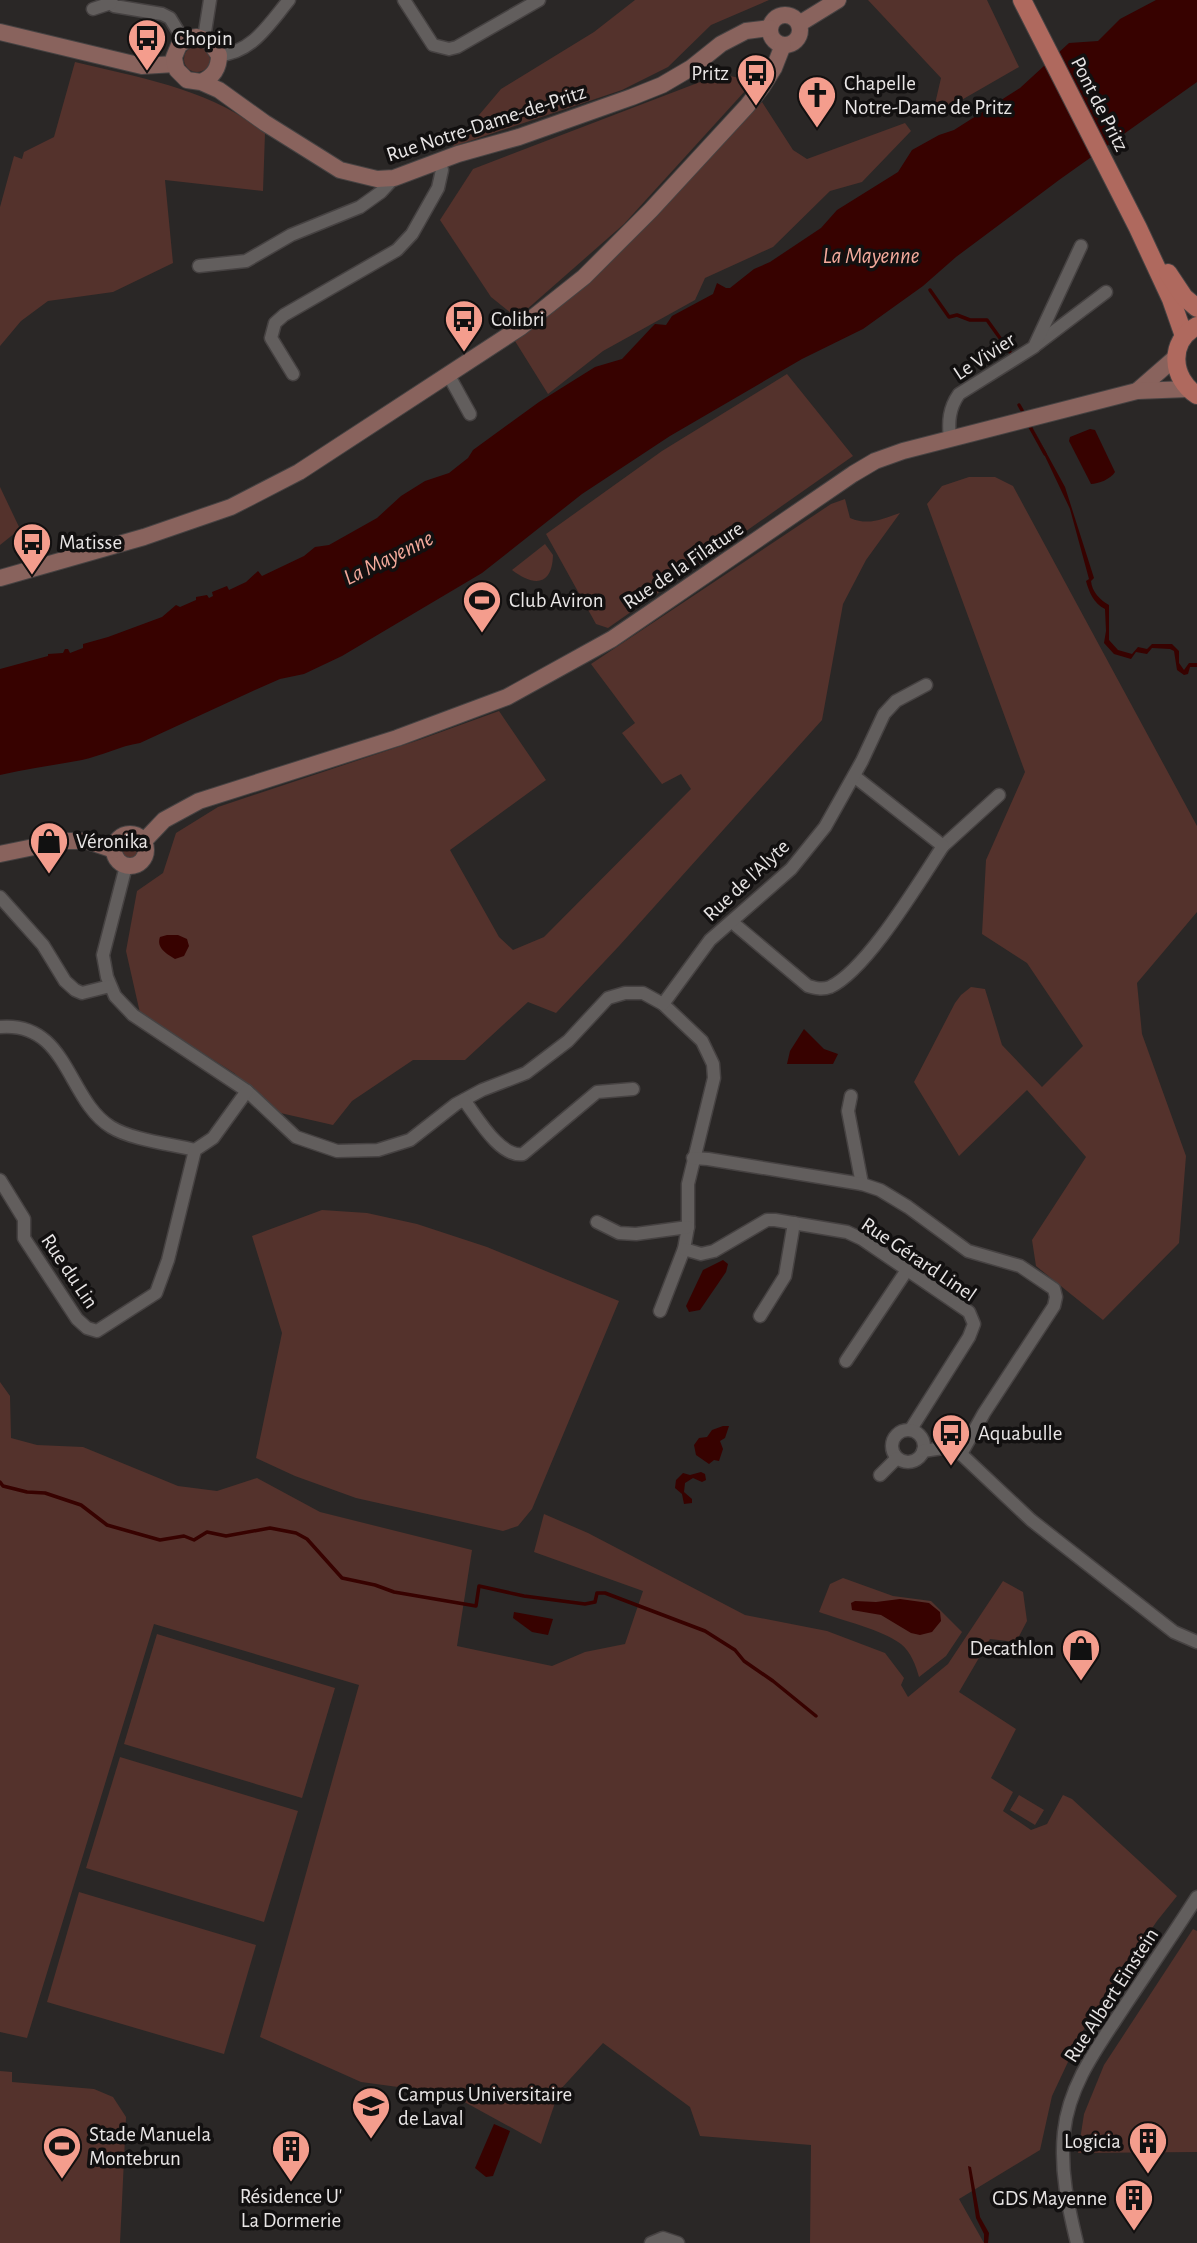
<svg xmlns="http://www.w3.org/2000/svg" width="1197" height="2243" font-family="'Alegreya Sans',sans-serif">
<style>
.green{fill:#54322c}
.water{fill:#370200}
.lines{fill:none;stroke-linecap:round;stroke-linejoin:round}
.stream{stroke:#370200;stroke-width:3.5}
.street-casing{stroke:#464242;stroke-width:15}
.secondary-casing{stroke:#464242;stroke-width:18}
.primary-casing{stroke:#464242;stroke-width:20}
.street{stroke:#625e5d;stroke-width:12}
.secondary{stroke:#89635d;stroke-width:16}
.primary{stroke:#af695e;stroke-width:18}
.labels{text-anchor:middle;stroke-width:7;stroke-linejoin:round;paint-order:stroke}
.poi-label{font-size:21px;fill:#e8e5e5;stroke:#121010;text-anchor:start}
.street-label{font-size:21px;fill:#e8e5e5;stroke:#121010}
.water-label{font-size:23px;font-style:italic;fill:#f4aa9c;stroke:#121010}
</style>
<rect width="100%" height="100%" fill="#2a2726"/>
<!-- green -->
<g class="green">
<polygon points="635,0 769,0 711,25 668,67 622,90 452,147 501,89 594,32"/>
<polygon points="868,0 987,0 1019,67 932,117 941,78"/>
<circle cx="197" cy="59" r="13"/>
<path d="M75 62C140 78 211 89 265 133L263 191 165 180 173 263 113 292 48 301 21 321 0 346V207L14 156 22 159 24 152 54 137Z"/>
<polygon points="721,74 749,80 745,91 624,224 517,318 491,297 440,220 473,169"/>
<polygon points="762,102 793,150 807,159 905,123 911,131 862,182 830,191 773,247 705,278 695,300 603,351 548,394 515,341 585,287 663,208"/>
<polygon points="787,374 853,456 608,628 596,624 546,534 662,451"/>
<polygon points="969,477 995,477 1013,486 1197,826 1197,912 1137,983 1142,1034 1186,1156 1179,1243 1103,1320 1036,1266 1032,1240 1086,1157 1027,1090 959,1156 914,1082 955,1003 961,995 971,987 985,989 1002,1045 1042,1087 1083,1046 1027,963 982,934 986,860 1025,772 927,504 942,486"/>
<polygon points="0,487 20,529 0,545"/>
<path d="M845 499 850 518C869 526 882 519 900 513L866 560 843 604 822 720 619 946 556 1013 528 1002 465 1060H413L352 1101 333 1125 276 1112 234 1073 140 1013 126 951 137 891 163 873 176 833 218 807 419 740 499 711 546 780 450 850 499 937 513 950 544 937 691 789 681 774 662 784 622 733 635 723 591 664 831 504Z"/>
<path d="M545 544 553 555C552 587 533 586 512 570Z"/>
<circle cx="130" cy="850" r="8"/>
<polygon points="322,1210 367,1213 417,1224 487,1247 619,1301 532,1509 518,1526 503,1531 356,1498 295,1476 256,1458 282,1333 252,1236"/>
<polygon points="0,1382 10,1396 11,1438 37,1445 83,1447 178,1486 217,1491 257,1478 320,1512 472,1550 457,1646 552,1666 585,1652 625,1644 643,1591 534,1552 544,1514 588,1533 745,1615 827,1631 885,1653 904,1678 901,1685 908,1697 948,1664 1003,1581 1023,1592 1027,1621 1016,1642 990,1639 959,1692 1016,1729 991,1778 1013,1792 1003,1811 1031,1830 1047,1824 1063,1795 1072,1799 1177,1896 1157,1921 1082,2032 1052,2096 1040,2150 959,2199 984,2243 810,2243 811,2145 700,2136 690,2107 603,2043 559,2091 541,2144 450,2094 361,2082 260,2037 359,1685 154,1624 27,2038 0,2032"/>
<path d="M843 1578 893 1596 931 1601 962 1632 946 1656 919 1677C916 1666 911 1652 901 1644 883 1630 841 1620 819 1612L830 1584Z"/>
<polygon points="157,1634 335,1688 302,1798 124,1744"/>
<polygon points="120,1757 298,1811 264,1922 86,1868"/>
<polygon points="1019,1795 1044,1810 1035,1825 1010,1810"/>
<polygon points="79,1892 256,1945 224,2054 47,2002"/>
<polygon points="1193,1929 1197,1931 1197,2152 1078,2153 1084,2114 1104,2065"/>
<polygon points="0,2071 12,2072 12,2082 94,2089 113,2097 126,2117 120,2243 0,2243"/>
</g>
<!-- water -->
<g class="water">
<path d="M1156 0H1197V82L1059 180 956 257 923 286 863 329 802 359 670 436 582 494 482 573 342 656 304 674 280 679 255 690 140 743C120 746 101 756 82 760 55 765 27 769 0 775V669L48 656V654L63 653 65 649H68L70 653 83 648V644L108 637 162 617 176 605 180 607 196 600V597L207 595 209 598 213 596 212 592 227 586 229 590 246 582 258 571 262 576 304 556 315 547 329 545 377 518 401 496 425 481 449 473 468 458 473 450 539 402 595 367 622 359 652 327 655 324 666 325 672 316 713 294 717 283 726 288H730L754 269 770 262 821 228 837 210 898 172 912 150 939 135 954 130 1020 88 1069 43 1098 41 1120 19Z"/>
<path d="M1029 421 1065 487 1094 578 1091 581C1092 592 1100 600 1109 605V640L1118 650 1132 654 1138 647 1147 649 1152 644H1172L1179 651V663L1184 670 1189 663H1197V667H1190L1188 674 1184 675 1177 670 1174 651 1170 649 1152 648 1147 654 1136 652 1131 659 1114 654 1104 643 1106 631 1105 609C1094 604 1089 592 1086 581L1089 579 1070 509 1043 452 1045 451Z"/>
<path d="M1090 429 1095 430 1115 472C1111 479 1098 484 1091 484L1069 441 1070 437Z"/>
<path d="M167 935H178L187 939 189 946 184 956 175 959C167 954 156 948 160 937Z"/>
<polygon points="804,1029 824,1049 838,1054 833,1064 787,1064 790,1051"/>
<polygon points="723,1260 728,1264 726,1272 700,1310 689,1312 686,1306 703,1270"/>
<polygon points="723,1426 729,1426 725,1438 720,1441 723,1449 719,1461 714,1460 709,1464 696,1455 694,1445 699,1438 707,1437 712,1430"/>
<polygon points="701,1472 705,1474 706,1480 702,1482 693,1478 685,1483 684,1492 692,1499 692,1503 684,1504 682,1494 675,1488 676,1480 683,1473 690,1475"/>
<polygon points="900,1599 929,1603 940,1612 941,1621 932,1632 920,1635 911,1633 881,1615 852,1610 851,1603 855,1601 876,1602"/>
<polygon points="514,1612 553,1619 548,1635 532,1632 513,1618"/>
<polygon points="494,2124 510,2131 493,2176 486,2177 475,2168"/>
<polygon points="968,2166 971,2167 980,2217 989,2233 988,2243 984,2243 984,2234 976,2218"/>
</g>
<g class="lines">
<!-- stream -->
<g class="stream">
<polyline points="930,290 949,317 957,315 970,320 987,320 1010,352"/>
<polyline points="1019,405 1023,412"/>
<polyline points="1029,425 1045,454"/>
<polyline points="0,1482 3,1486 27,1492 45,1493 81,1505 107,1525 160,1540 184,1536 194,1540 207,1532 226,1536 270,1528 296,1533 307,1539 342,1578 375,1585 394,1592 476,1606 479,1586 524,1596 585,1604 595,1602 597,1593 605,1593 705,1631 735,1650 744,1661 773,1681 816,1716"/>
</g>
<!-- street casing -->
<g class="street-casing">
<g id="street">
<polyline points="110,0 114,6 162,14 170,18 184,41"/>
<polyline points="404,0 433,45 449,49 457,47 539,0"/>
<polyline points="93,9 111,3"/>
<polyline points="204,38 210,0"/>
<path d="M219 55C252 53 269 24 289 0"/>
<polyline points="199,266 246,261 291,235 360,207 381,192 394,178"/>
<polyline points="1036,345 1106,292"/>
<polyline points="293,374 271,338 275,323 284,315 397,250 412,234 438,188 442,170 440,161"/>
<polyline points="448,374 470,414"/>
<path d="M950 439C948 422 949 408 959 394L1034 347 1081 246"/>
<polyline points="943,846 999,795"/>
<polyline points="126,866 103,955 107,977 115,996 133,1015 247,1091 296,1137 337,1151 378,1150 410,1140 456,1104 482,1090 526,1073 568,1041 608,998 625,993 643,993 663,1004 702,1041 713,1064 714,1078 688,1184 688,1227 684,1249 660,1311"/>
<polyline points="0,897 43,945 65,981 75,990 82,993 110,986"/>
<path d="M732 922 808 986C815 988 822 990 830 987 867 970 919 882 943 846L854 776"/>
<polyline points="663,1004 710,940 791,869 825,827 862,761 884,714 896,701 926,685"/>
<path d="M0 1027C68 1021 67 1100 111 1127 132 1140 171 1144 195 1150"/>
<polyline points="851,1096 848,1111 862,1184"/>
<path d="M464 1100C477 1117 500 1158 523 1154L597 1092 633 1089"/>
<polyline points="693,1158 708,1159 862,1184 880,1190 908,1207 968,1251 1020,1266 1054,1289 1056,1297 1054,1306 984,1413 961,1454"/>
<polyline points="0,1180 24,1219 24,1238 77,1319 87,1328 97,1331 156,1293 168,1260 195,1150 213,1138 247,1091"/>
<polyline points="597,1222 619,1233 636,1234 688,1227"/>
<polyline points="684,1249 701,1254 714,1251 767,1220 775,1220 847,1232 862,1239 969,1312 974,1324 969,1337 911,1429"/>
<polyline points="760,1316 785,1276 794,1223"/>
<polyline points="846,1361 907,1270"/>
<circle cx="908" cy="1446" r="16"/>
<polyline points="923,1451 943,1448 961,1454 1031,1520 1174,1632 1197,1642"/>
<polyline points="880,1475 897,1458"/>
<polyline points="651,2243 663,2238 678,2243"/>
<path d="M1077 2243C1068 2206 1060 2171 1064 2132 1069 2083 1100 2044 1126 2004 1150 1968 1174 1933 1197 1897"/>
</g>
</g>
<!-- secondary casing -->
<g class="secondary-casing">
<g id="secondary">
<circle cx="785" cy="30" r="15"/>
<polyline points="799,24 838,0"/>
<polyline points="0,32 142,66 175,64"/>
<path d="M201 82C213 77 219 69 219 55L209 41 197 37 190 38 179 45 174 57 175 64 177 70 187 80 201 82 219 90 265 123 340 170 377 179 394 178 458 154 519 137 632 97 662 85 691 68 721 44 746 31 770 28"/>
<polyline points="1137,391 1176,357"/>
<polyline points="0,578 144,537 231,507 299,472 521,327 584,277 651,210 747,106 762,87 774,68 783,45"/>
<circle cx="130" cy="850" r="16"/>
<polyline points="144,841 164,820 199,801 397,738 507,697 612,639 853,474 875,461 903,451 1137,391 1188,389"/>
<polyline points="0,854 63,841 87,841 114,850"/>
</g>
</g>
<!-- primary casing -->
<g class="primary-casing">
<g id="primary">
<polyline points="1022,0 1138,228 1171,299 1184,336"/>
<polyline points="1168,273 1184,297 1197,308"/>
<path d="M1197 326C1168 341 1171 379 1197 395"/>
</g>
</g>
<!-- street -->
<use href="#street" class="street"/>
<!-- secondary -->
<use href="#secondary" class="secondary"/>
<!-- primary -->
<use href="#primary" class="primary"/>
</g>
<!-- icons -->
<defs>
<g id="bus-pin" transform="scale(2.0125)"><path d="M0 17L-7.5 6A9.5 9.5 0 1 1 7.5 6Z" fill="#f49d8d" stroke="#121010"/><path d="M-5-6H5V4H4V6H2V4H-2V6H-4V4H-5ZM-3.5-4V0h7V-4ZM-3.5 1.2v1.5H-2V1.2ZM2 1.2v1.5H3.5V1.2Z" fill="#111"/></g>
<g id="church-pin" transform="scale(2.0125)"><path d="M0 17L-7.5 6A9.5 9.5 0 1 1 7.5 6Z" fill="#f49d8d" stroke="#121010"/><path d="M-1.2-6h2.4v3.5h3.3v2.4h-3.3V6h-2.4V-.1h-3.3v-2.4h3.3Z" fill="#111"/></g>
<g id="stadium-pin" transform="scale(2.0125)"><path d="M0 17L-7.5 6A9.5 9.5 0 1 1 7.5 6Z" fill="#f49d8d" stroke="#121010"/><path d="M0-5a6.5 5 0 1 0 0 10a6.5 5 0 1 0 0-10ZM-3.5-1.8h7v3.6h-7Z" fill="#111"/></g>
<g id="shop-pin" transform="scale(2.0125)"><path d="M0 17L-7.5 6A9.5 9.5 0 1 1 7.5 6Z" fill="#f49d8d" stroke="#121010"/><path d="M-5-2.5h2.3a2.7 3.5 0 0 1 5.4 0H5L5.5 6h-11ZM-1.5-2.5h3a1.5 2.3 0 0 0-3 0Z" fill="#111"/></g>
<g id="university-pin" transform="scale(2.0125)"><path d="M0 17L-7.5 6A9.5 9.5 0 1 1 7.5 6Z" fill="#f49d8d" stroke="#121010"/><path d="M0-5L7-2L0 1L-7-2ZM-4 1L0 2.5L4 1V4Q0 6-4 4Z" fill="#111"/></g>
<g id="building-pin" transform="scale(2.0125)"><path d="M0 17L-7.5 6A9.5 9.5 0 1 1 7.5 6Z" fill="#f49d8d" stroke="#121010"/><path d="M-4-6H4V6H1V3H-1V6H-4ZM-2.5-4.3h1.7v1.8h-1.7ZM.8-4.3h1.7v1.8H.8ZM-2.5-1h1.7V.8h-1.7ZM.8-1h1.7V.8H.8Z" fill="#111"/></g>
</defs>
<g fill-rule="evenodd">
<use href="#bus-pin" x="147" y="38"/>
<use href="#bus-pin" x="756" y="73"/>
<use href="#church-pin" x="817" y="95"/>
<use href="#bus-pin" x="464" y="319"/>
<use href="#bus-pin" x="32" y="542"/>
<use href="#stadium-pin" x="482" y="600"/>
<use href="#shop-pin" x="49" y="841"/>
<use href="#bus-pin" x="951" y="1433"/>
<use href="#shop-pin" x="1081" y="1648"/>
<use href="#university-pin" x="371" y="2106"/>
<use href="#building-pin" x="1148" y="2141"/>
<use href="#stadium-pin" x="62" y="2146"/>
<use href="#building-pin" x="291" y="2149"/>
<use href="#building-pin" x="1134" y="2198"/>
</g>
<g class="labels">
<!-- poi labels -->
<g class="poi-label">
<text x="174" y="45">Chopin</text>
<text x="729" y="80" text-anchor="end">Pritz</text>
<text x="844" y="90">Chapelle<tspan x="844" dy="24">Notre-Dame de Pritz</tspan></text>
<text x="491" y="326">Colibri</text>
<text x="59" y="549">Matisse</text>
<text x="509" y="607">Club Aviron</text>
<text x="76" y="848">Véronika</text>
<text x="978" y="1440">Aquabulle</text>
<text x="1054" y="1655" text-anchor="end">Decathlon</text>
<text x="398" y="2101">Campus Universitaire<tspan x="398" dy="24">de Laval</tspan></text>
<text x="89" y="2141">Stade Manuela<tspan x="89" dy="24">Montebrun</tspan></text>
<text x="1121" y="2148" text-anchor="end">Logicia</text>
<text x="291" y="2203" text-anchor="middle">Résidence U'<tspan x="291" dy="24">La Dormerie</tspan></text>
<text x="1107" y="2205" text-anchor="end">GDS Mayenne</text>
</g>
<!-- street labels -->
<g class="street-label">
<text transform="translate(1100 104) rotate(63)" y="7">Pont de Pritz</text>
<text transform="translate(486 123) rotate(-18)" y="7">Rue Notre-Dame-de-Pritz</text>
<text transform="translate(984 356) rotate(-33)" y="7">Le Vivier</text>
<text transform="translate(683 565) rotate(-34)" y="7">Rue de la Filature</text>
<text transform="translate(746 880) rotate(-43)" y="7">Rue de l'Alyte</text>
<text transform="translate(919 1259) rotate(34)" y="7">Rue Gérard Linel</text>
<text transform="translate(70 1271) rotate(56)" y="7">Rue du Lin</text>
<text transform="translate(1111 1995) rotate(-57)" y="7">Rue Albert Einstein</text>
</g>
<!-- water labels -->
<g class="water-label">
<text x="871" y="263">La Mayenne</text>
<text transform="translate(388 557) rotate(-26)" y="8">La Mayenne</text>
</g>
</g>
</svg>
